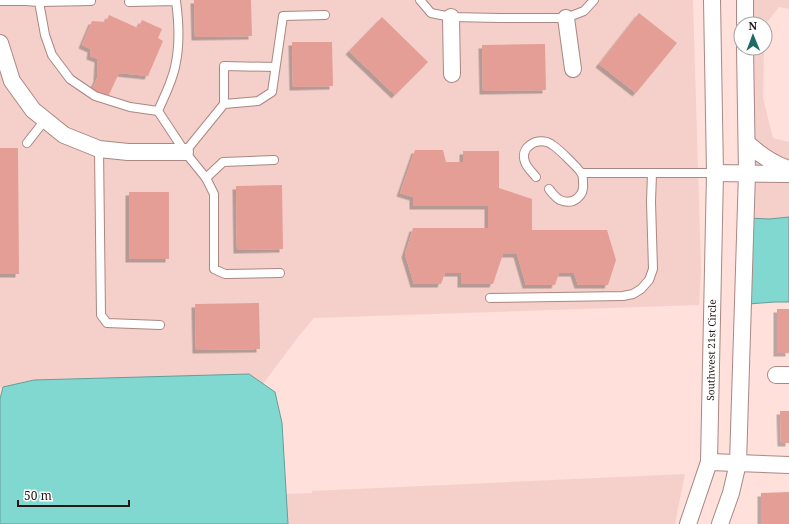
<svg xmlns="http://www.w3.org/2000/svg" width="789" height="524" font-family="'Noto Serif',serif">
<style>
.built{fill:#f5d0ca}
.water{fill:#80d8d1;stroke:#649e99}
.building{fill:#e59e95;filter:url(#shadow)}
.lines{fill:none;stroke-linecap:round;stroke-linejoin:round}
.service-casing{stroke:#aa8782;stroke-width:10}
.minor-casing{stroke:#aa8782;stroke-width:18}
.service{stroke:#fff;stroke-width:8}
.minor{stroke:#fff;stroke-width:16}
.labels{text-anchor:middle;stroke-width:3;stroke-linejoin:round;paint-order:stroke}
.street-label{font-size:10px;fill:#241715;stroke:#fff}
</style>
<defs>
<filter id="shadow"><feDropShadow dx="-3.5" dy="3.5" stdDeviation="0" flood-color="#0004"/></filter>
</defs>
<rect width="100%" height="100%" fill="#ffe0db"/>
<!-- built -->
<g class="built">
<polygon points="0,0 693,0 701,270 699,305 314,318 298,337 263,384 249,374 3,387 3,389 0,387"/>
<polygon points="750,0 789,0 789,9 779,7 765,25 750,24"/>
<polygon points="750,48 764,48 763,98 773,138 789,142 789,217 769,219 749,218"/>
<polygon points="685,474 675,524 288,524 286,494 312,493 312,491"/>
</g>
<!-- water -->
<g class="water">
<polygon points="789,217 789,302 775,302 748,304 749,218 769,219"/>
<polygon points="249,374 275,392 282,423 288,524 0,524 0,399 3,387 34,380"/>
</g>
<!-- building -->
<g class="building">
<polygon points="194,0 251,0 252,36 195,37"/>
<polygon points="639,13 677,43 636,93 599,64"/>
<polygon points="109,15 138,28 142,20 162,29 158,38 163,41 148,76 119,73 108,97 92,90 97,78 98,59 90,56 91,49 82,45 92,21 106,22"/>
<polygon points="382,17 428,62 395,95 349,51"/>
<polygon points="292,42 332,42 333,86 293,87"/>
<polygon points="545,44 546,90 483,91 482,45"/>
<polygon points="0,148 18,148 19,274 0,274"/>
<polygon points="415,150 443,150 446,162 463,162 463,151 499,151 499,188 532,199 532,230 607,230 616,260 608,285 578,285 574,273 559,273 555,285 526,285 517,254 503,254 493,284 461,284 461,273 445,273 441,284 414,284 405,254 413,228 488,228 488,206 413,206 413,197 400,193"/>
<polygon points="282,185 283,249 237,250 236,186"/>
<rect x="129" y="192" width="40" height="67"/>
<polygon points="259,303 260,349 196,350 195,304"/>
<rect x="777" y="309" width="12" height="44"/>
<polygon points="780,411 789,411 789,443 781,443"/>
<polygon points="789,492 789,524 761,524 761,493"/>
</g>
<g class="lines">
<!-- service casing -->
<g class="service-casing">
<g id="service">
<polyline points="420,0 431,13 451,17 500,18 566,18 584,11 594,0"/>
<polyline points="0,1 26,1 39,2 45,35 52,55 70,79 95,96 130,107 158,111 185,152 206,178 214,194 214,269 225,274 280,273"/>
<polyline points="39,2 91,1"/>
<path d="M129 2 176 1C179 23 180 46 175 67 172 82 164 97 158 111"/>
<polyline points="224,104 224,66 275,67"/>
<polyline points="27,143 45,120"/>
<polyline points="99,149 101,315 107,323 160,325"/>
<polyline points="185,152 224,104 258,101 272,92 283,16 325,15"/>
<polyline points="582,173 715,173"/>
<path d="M536 177C532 172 527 168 525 162 520 148 534 139 547 142 549 143 551 143 552 145 556 146 580 170 581 173 583 175 583 179 583 182 585 195 574 206 560 200 556 198 552 193 549 189"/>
<polyline points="206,178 223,162 274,160"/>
<polyline points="490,298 623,296 633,294 641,289 649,280 653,269 651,202 652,173"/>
</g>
</g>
<!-- minor casing -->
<g class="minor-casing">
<g id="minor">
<polyline points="745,0 745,24"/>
<polyline points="451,17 452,74"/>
<polyline points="566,18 573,69"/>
<polyline points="0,43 12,81 33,110 64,135 99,149 128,152 185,152"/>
<path d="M747 143C759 154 773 164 789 169"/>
<polyline points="715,173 789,174"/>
<polyline points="776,375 789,375"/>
<polyline points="709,462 789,465"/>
<polyline points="688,524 709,462 715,173 712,0"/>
<polyline points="720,524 731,493 738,463 747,173 745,48"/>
</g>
</g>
<!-- service -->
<use href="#service" class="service"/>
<!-- minor -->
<use href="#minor" class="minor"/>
</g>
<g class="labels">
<!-- street labels -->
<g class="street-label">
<text transform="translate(711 350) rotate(-89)" y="4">Southwest 21st Circle</text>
</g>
</g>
<!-- north arrow -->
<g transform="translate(753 36) rotate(359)"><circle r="19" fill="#ffffff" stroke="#a7a2a1"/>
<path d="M0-3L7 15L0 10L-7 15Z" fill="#1f6a65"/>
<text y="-6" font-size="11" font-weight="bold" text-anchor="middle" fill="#241715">N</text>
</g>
<!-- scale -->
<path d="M18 500v6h111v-6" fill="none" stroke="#241715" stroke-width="2"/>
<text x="24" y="500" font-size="12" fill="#241715" stroke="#ffffff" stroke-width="3" paint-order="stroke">50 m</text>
</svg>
